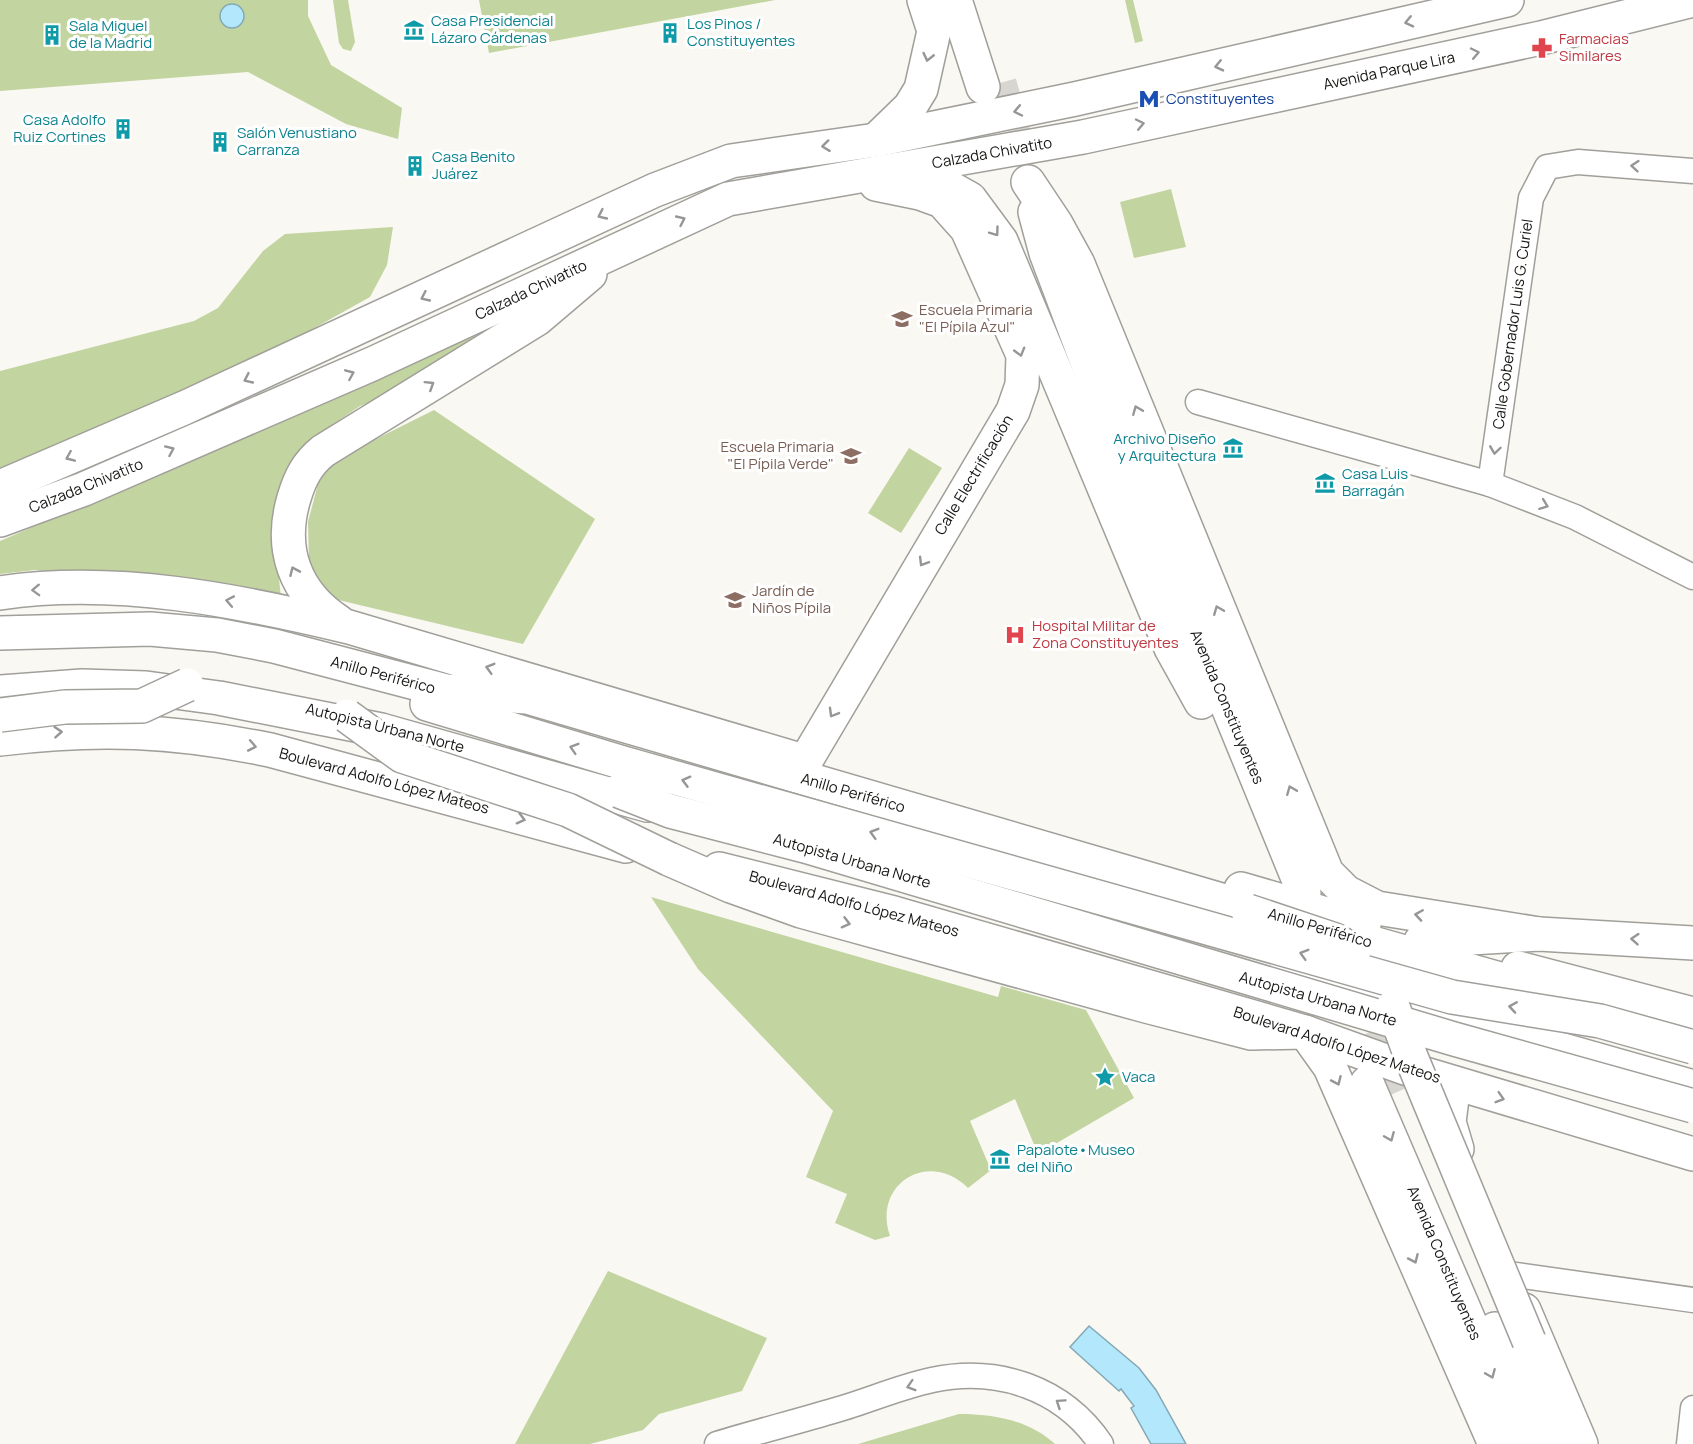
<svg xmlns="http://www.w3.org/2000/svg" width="1693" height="1444" font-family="Manrope,sans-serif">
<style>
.green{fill:#c2d4a0}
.water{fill:#b3e7fb;stroke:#84a8b5;stroke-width:1.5}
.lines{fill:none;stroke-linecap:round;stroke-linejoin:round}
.primary-tunnel{stroke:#d8d6d1;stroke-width:33;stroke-dasharray:33 16;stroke-linecap:butt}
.street-casing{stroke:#a19f9a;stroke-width:27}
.secondary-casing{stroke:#a19f9a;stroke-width:36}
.primary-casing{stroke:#a19f9a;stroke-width:36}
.highway-casing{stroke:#a19f9a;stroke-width:36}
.street{stroke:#fff;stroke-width:24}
.secondary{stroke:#fff;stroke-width:33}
.primary{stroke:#fff;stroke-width:33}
.highway{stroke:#fff;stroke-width:33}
.highway-bridge-casing{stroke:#a19f9a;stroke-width:36;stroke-linecap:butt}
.highway-bridge{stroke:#fff;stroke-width:33}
.oneway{stroke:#969695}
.labels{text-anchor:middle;stroke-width:6;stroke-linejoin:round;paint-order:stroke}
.culture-label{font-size:15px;fill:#0d838f;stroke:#fff;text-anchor:start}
.health-label{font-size:15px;fill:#be3a42;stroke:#fff;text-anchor:start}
.street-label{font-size:15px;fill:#161513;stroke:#fff}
.transit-label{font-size:15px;fill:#164399;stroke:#fff;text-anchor:start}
.education-label{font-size:15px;fill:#785e54;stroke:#fff;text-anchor:start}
</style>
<rect width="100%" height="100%" fill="#faf8f2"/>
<!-- green -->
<g class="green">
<polygon points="0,0 308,0 308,16 331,65 402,108 398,139 346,124 248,72 0,91"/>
<polygon points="333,0 348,0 355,42 351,51 343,49 339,43"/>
<polygon points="479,0 775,0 489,53"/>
<polygon points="1125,0 1133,0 1143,41 1135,43"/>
<polygon points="1171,189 1186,247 1134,258 1120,202"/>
<polygon points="393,227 387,265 370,297 216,383 0,473 0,371 194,321 218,308 263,251 285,234"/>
<polygon points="475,336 479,340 409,387 360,406 308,441 284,499 275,539 281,598 245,590 35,570 0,574 0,541"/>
<polygon points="434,410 595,519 523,644 326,597 309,561 308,522 319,480 338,458"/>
<polygon points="909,448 942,468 901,533 868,513"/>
<path d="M651 897 998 997 1001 986 1086 1010 1134 1098 1038 1154 1015 1099 970 1121 991 1170 968 1188C929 1149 872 1184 890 1236L875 1240 835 1223 847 1194 806 1177 833 1111 698 969Z"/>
<polygon points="608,1271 767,1338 742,1391 659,1414 643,1430 590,1444 515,1444"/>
<path d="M959 1414C993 1414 1029 1420 1055 1444H858Z"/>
</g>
<!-- water -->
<g class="water">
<circle cx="232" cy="16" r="12"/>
<polygon points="1089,1326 1139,1368 1156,1390 1186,1444 1151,1444 1131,1408 1134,1406 1121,1389 1119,1391 1070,1347"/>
</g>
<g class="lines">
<!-- primary-tunnel -->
<g class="primary-tunnel">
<polyline points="1000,83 1028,182"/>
<polyline points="1348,988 1395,1093"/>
</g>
<!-- street casing -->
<g class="street-casing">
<g id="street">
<polyline points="1198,402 1490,484 1575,517 1693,577"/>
<polyline points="1490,484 1531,198 1547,167 1578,162 1693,171"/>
<polyline points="1509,1274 1693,1300"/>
<path d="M717 1444C756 1432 796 1422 836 1410 868 1401 899 1387 932 1380 998 1366 1063 1388 1101 1444"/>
<polyline points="1689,1444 1693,1408"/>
</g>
</g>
<!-- secondary casing -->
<g class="secondary-casing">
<g id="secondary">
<polyline points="0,487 184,408 655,190 731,161 876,140 1075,99 1507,0"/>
<polyline points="0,520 84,489 372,364 728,199 1083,137 1541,38 1693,0"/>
<path d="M0 593C115 576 237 600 349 627L800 760"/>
<path d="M339 622C294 593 279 548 294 498 300 478 307 464 323 451L537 319 590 274"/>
<path d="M0 739C98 727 173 730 270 750L626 846"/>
<polyline points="805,762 1013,411 1022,385 1023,355 967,229 942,201 920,193 876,184"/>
<polyline points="719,869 894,913 1305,1032 1405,1068 1693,1154"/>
<polyline points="1241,889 1364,925"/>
<polyline points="1421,941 1539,934 1693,943"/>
<polyline points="1518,968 1693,1014"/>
</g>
</g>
<!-- primary casing -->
<g class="primary-casing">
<g id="primary">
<polyline points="955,0 983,87"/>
<polyline points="876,140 910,107 921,89 934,31 924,0"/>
<polyline points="896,171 936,180 970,199 1001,241 1171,648 1201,702"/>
<polyline points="1028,182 1056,224 1078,264 1327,873 1346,892 1377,908 1539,934"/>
<polyline points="1035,212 1046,253 1092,375 1304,893"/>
<polyline points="1367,1083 1522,1444"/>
<polyline points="1495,1329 1549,1444"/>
</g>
</g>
<!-- highway casing -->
<g class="highway-casing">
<g id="highway">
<polyline points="0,633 150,629 217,635 274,646 446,691 527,697 1276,916"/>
<polyline points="0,692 82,686 146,688 219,698 381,730 647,805"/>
<polyline points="427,704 630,765"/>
<polyline points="669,859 731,886 801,911 1146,1006 1251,1033 1305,1032 1330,1067 1495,1444"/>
<polyline points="1323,929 1616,1012"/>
<polyline points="1170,938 1693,1087"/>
<polyline points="1454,1083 1449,1122 1457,1149"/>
<polyline points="1524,1310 1581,1444"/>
</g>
</g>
<!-- street -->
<use href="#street" class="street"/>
<!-- secondary -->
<use href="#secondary" class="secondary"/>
<!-- primary -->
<use href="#primary" class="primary"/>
<!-- highway -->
<use href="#highway" class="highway"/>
<!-- highway-bridge casing -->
<g class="highway-bridge-casing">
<g id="highway-bridge">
<polyline points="0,715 65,707 142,706 187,685"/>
<polyline points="347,716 402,756 568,810 669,859"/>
<polyline points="630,765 1452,997 1600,1021 1693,1047"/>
<polyline points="619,791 670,811 805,846 1454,1039 1693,1106"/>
<polyline points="1248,911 1335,940 1354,951"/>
<polyline points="1393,1007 1411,1057 1529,1341"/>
</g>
</g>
<!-- highway-bridge -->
<use href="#highway-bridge" class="highway-bridge"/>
</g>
<!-- one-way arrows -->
<defs><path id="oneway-chevron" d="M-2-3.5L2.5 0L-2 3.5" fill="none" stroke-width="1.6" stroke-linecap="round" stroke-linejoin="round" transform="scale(1.5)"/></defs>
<g class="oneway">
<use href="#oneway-chevron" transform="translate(1409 22) rotate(167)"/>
<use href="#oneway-chevron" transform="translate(1475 53) rotate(-12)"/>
<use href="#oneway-chevron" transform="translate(928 57) rotate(103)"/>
<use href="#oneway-chevron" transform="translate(1219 66) rotate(167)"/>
<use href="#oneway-chevron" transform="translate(1018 111) rotate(168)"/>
<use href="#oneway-chevron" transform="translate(1140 124) rotate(-12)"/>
<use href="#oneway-chevron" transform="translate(826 146) rotate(173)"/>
<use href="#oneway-chevron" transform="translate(1635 166) rotate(-175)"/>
<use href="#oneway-chevron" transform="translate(602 215) rotate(155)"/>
<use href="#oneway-chevron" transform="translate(681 220) rotate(-25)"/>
<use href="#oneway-chevron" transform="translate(995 232) rotate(54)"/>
<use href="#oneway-chevron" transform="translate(425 297) rotate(155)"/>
<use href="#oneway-chevron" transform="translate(1020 352) rotate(74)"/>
<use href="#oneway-chevron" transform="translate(350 374) rotate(-23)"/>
<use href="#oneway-chevron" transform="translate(248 379) rotate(155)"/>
<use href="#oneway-chevron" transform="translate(430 385) rotate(-32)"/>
<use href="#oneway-chevron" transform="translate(1137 410) rotate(-112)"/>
<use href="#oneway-chevron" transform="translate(170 450) rotate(-24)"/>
<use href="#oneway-chevron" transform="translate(1495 450) rotate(98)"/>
<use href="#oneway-chevron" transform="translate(70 457) rotate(157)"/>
<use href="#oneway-chevron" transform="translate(1544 505) rotate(21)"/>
<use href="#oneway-chevron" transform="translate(923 562) rotate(121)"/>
<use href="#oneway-chevron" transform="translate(294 571) rotate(-114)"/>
<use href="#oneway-chevron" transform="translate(36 590) rotate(178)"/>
<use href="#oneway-chevron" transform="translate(230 601) rotate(-169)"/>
<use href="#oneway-chevron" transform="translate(1218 610) rotate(-112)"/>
<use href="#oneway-chevron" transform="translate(490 668) rotate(-164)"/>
<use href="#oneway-chevron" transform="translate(833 713) rotate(120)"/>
<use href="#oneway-chevron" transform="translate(58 732) rotate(-4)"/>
<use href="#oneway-chevron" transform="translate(252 746) rotate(11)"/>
<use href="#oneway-chevron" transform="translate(574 748) rotate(-163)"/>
<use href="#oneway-chevron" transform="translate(686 781) rotate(-165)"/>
<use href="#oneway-chevron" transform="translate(1291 790) rotate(-112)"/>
<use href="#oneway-chevron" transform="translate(521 819) rotate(15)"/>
<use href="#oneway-chevron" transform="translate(874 833) rotate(-164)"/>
<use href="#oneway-chevron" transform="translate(1419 915) rotate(-171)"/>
<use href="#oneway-chevron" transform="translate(846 923) rotate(15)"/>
<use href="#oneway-chevron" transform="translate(1635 939) rotate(-176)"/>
<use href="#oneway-chevron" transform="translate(1304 954) rotate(-164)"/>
<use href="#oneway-chevron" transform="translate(1513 1007) rotate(-171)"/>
<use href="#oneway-chevron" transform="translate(1337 1081) rotate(66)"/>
<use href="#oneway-chevron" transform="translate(1500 1098) rotate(17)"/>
<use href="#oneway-chevron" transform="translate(1390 1137) rotate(67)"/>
<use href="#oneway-chevron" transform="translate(1414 1259) rotate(66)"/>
<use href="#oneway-chevron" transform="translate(1491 1374) rotate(67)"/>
<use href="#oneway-chevron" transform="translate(911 1386) rotate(163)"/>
<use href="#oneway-chevron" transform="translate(1060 1403) rotate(-146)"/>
</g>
<!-- icons -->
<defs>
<g id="museum-bare" transform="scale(1.62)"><path d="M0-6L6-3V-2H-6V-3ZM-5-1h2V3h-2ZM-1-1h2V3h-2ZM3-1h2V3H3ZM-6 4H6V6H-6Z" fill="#0f9aa8" stroke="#fff" stroke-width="2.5" paint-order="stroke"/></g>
<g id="building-bare" transform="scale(1.62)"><path d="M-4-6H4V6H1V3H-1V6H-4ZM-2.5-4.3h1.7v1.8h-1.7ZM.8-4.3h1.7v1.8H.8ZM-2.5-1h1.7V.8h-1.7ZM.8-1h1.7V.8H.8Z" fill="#0f9aa8" stroke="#fff" stroke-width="2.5" paint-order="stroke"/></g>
<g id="pharmacy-bare" transform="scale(1.62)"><path d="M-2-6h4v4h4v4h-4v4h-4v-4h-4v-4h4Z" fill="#e0444e" stroke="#fff" stroke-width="2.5" paint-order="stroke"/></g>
<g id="metro-bare" transform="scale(1.62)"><path d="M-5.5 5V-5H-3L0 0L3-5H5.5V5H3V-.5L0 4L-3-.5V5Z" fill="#1a4fb4" stroke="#fff" stroke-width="2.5" paint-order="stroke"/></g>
<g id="school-bare" transform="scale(1.62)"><path d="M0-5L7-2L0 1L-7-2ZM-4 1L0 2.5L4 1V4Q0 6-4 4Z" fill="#8d6e63" stroke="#fff" stroke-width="2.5" paint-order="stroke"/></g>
<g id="hospital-bare" transform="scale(1.62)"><path d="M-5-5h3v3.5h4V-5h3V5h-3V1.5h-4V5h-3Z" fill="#e0444e" stroke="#fff" stroke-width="2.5" paint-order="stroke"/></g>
<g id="sight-bare" transform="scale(1.62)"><path d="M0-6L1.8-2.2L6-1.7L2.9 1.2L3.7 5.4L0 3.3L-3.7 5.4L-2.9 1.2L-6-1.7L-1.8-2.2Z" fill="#0f9aa8" stroke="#fff" stroke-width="2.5" paint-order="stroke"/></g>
</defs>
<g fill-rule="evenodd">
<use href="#museum-bare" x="414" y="30"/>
<use href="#building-bare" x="670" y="33"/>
<use href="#building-bare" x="52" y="35"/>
<use href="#pharmacy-bare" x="1542" y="48"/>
<use href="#metro-bare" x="1149" y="99"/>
<use href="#building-bare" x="123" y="129"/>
<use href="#building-bare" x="220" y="142"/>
<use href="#building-bare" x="415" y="166"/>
<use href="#school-bare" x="902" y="319"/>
<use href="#museum-bare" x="1233" y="448"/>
<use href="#school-bare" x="851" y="456"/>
<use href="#museum-bare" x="1325" y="483"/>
<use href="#school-bare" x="735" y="600"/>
<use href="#hospital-bare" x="1015" y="635"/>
<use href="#sight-bare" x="1105" y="1077"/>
<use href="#museum-bare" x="1000" y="1159"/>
</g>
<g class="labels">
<!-- culture labels -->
<g class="culture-label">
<text x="431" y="26">Casa Presidencial<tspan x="431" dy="17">Lázaro Cárdenas</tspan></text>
<text x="687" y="29">Los Pinos /<tspan x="687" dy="17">Constituyentes</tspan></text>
<text x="69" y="31">Sala Miguel<tspan x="69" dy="17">de la Madrid</tspan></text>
<text x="106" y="125" text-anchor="end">Casa Adolfo<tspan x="106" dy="17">Ruiz Cortines</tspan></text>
<text x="237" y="138">Salón Venustiano<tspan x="237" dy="17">Carranza</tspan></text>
<text x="432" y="162">Casa Benito<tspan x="432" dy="17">Juárez</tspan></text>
<text x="1216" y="444" text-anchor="end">Archivo Diseño<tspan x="1216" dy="17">y Arquitectura</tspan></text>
<text x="1342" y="479">Casa Luis<tspan x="1342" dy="17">Barragán</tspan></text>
<text x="1122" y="1082">Vaca</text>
<text x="1017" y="1155">Papalote•Museo<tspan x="1017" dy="17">del Niño</tspan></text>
</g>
<!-- health labels -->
<g class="health-label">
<text x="1559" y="44">Farmacias<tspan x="1559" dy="17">Similares</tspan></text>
<text x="1032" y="631">Hospital Militar de<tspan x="1032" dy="17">Zona Constituyentes</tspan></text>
</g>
<!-- street labels -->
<g class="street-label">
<text transform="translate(1389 71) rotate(-12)" y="5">Avenida Parque Lira</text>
<text transform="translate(992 153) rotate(-10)" y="5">Calzada Chivatito</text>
<text transform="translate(531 290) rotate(-25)" y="5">Calzada Chivatito</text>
<text transform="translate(1513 324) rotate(-82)" y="5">Calle Gobernador Luis G. Curiel</text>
<text transform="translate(974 475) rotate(-59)" y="5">Calle Electrificación</text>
<text transform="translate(86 486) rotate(-22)" y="5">Calzada Chivatito</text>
<text transform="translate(383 675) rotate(15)" y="5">Anillo Periférico</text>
<text transform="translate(1227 707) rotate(67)" y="5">Avenida Constituyentes</text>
<text transform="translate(385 728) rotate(14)" y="5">Autopista Urbana Norte</text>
<text transform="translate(384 781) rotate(15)" y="5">Boulevard Adolfo López Mateos</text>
<text transform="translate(853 793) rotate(16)" y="5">Anillo Periférico</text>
<text transform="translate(852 861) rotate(16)" y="5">Autopista Urbana Norte</text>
<text transform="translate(854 904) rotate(15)" y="5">Boulevard Adolfo López Mateos</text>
<text transform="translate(1320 928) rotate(16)" y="5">Anillo Periférico</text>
<text transform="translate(1318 999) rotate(16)" y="5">Autopista Urbana Norte</text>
<text transform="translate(1337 1045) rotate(18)" y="5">Boulevard Adolfo López Mateos</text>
<text transform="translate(1444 1263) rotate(67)" y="5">Avenida Constituyentes</text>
</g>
<!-- transit labels -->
<g class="transit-label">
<text x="1166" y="104">Constituyentes</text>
</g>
<!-- education labels -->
<g class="education-label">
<text x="919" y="315">Escuela Primaria<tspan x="919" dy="17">"El Pípila Azul"</tspan></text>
<text x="834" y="452" text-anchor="end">Escuela Primaria<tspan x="834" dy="17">"El Pípila Verde"</tspan></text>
<text x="752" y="596">Jardín de<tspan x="752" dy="17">Niños Pípila</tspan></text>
</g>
</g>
</svg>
